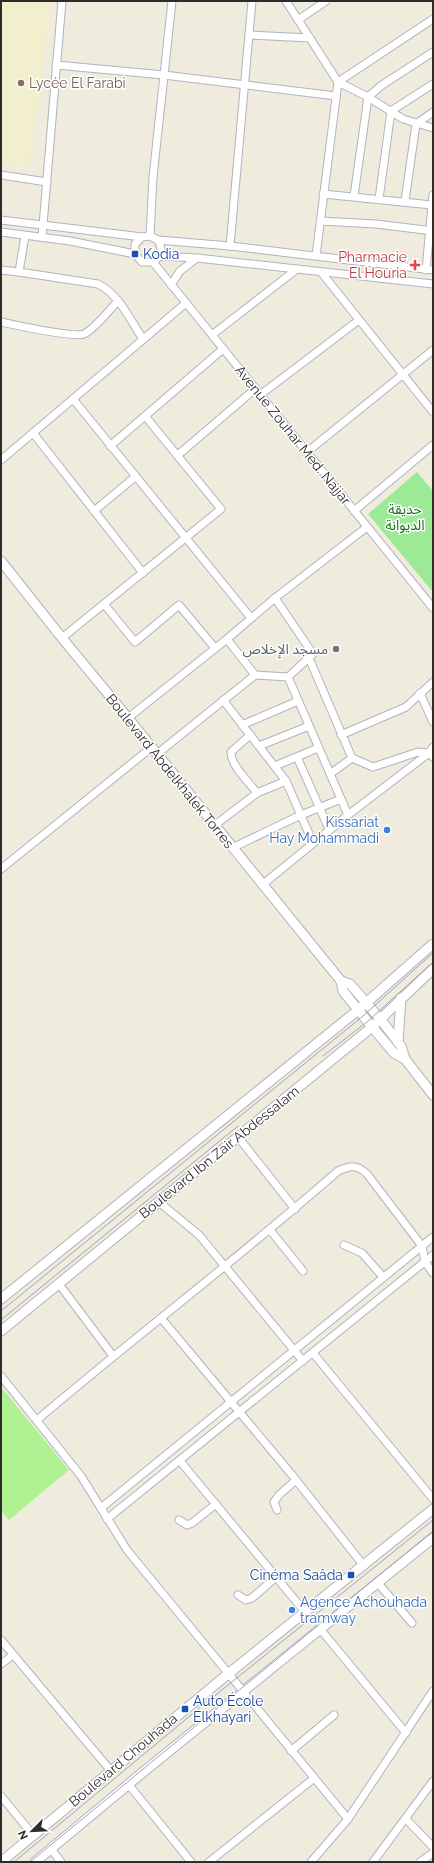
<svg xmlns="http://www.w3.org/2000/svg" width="434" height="1863" font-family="Raleway,'Noto Sans Arabic',sans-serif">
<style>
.education{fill:#f2efcc}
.green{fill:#9dea96}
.pitch{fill:#b0f291}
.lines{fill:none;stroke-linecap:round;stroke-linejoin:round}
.minor-casing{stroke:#b2b2c1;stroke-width:9}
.tertiary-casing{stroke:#b2b2c1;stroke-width:11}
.minor{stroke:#fff;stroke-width:7}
.tertiary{stroke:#fff;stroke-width:9}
.tram{stroke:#a3a0b8;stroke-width:1}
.education-dot{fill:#8d6e63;stroke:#fff;stroke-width:1.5}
.transit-dot{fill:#1a4fb4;stroke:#fff;stroke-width:1.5}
.health-dot{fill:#e0444e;stroke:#fff;stroke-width:1.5}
.worship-dot{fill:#6b7280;stroke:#fff;stroke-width:1.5}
.shop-dot{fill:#3f7fe0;stroke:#fff;stroke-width:1.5}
.labels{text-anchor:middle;stroke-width:3;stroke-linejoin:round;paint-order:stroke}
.education-label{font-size:14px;fill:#785e54;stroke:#fff;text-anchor:start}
.transit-label{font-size:14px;fill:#164399;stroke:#fff;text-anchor:start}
.health-label{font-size:14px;fill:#be3a42;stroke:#fff;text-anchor:end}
.street-label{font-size:14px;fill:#2c2c2c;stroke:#fff}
.park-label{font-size:14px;fill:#15711a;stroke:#fff}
.worship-label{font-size:14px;fill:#5b616d;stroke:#fff;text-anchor:end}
.shop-label{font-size:14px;fill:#366cbe;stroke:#fff;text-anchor:end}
</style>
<rect width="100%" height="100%" fill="#efecde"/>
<!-- education -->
<polygon class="education" points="1,1 51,1 29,168 1,165"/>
<!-- green -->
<polygon class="green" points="417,472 433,491 432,591 368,514"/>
<!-- pitch -->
<polygon class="pitch" points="1,1387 69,1470 9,1520 1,1510"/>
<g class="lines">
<!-- minor casing -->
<g class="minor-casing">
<g id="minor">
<polyline points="286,1 338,82 368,97 403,119 433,128"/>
<polyline points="298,20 326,1"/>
<polyline points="249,35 310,38"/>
<polyline points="56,65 164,75 336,96"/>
<polyline points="1,175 47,182"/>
<polyline points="323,194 432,205"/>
<polyline points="354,196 368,97 382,85 433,52"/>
<polyline points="379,199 391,111 433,84"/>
<polyline points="405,201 416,124 433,112"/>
<path d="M1 220 142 237 150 236 158 240C163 249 161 257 153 262H142L135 254V244L142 237"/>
<polyline points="320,221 376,224 433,231"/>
<polyline points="1,232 70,241 135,254"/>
<path d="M25 236 19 272 98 284C119 294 130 320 143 339"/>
<polyline points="150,236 153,177 172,1"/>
<polyline points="42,237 62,1"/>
<polyline points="158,240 230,246 433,270"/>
<polyline points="230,246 252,1"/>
<polyline points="160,256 197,258 433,284"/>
<polyline points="316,256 338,82 433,19"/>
<polyline points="153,262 433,608"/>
<polyline points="1,270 19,272"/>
<polyline points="426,270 433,195"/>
<polyline points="321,272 433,412"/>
<polyline points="171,285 180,271 197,258"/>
<path d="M1 322C15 325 73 338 84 334 95 329 109 310 118 301"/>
<polyline points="212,335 297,269"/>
<polyline points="260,395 359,320"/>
<polyline points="73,399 251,618"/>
<polyline points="33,433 143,573"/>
<polyline points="110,446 223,349"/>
<polyline points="307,452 433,350"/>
<polyline points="178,455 255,389"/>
<polyline points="1,460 186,303"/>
<polyline points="94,511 135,477"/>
<polyline points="354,511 433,445"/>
<polyline points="275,598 313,654 288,677"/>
<polyline points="104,604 135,642 179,605 215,648"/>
<polyline points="62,638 221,509 145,416"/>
<polyline points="309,658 352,758 373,767 418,752 429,753 433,747"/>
<polyline points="255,675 288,677 348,815"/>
<polyline points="420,693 433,722"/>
<polyline points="223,700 286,781 313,843"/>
<polyline points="128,718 227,639 275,598 367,527"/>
<polyline points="242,725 298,701"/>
<path d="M250 735 231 752C231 766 249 782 257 793"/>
<polyline points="341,735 406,707 433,682"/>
<polyline points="259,746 309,726"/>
<polyline points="157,754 255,675 227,639"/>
<polyline points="297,757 329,829"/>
<polyline points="275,766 318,748"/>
<polyline points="330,774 352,758"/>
<polyline points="215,825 257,793 286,781"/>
<polyline points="232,848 301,815 341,799"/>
<polyline points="1,869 152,747"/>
<polyline points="262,885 348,815 429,753 433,757"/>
<polyline points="238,1137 295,1209"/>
<polyline points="159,1202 199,1235 303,1361"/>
<polyline points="270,1230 303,1271"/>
<polyline points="344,1245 362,1253 383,1277"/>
<polyline points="59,1284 113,1356"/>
<polyline points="161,1318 292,1475 364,1566"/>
<polyline points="313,1353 433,1499"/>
<polyline points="1,1376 81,1476 127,1550 348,1819"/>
<path d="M37 1420C136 1336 240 1257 338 1171 350 1166 357 1164 367 1174L422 1246 425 1262 433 1273"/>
<polyline points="180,1461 305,1612"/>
<polyline points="101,1508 433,1237"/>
<polyline points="277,1510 274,1502 279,1495 296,1480"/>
<polyline points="107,1519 433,1255"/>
<polyline points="179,1520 187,1525 192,1523 216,1504"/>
<polyline points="377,1582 412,1623"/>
<polyline points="238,1595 246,1600 252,1598 276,1577"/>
<polyline points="321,1630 406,1733"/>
<polyline points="1,1640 111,1771"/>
<polyline points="1,1664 13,1655"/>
<polyline points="291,1751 334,1715"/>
<polyline points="129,1785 191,1862"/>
<polyline points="1,1796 33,1835"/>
<polyline points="406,1819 433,1847"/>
<polyline points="51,1849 61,1862"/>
<polyline points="209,1862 313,1779"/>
<polyline points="311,1862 348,1819 433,1691"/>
<polyline points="373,1862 433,1781"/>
<polyline points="420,1862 433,1853"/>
</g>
</g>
<!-- tertiary casing -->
<g class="tertiary-casing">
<g id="tertiary">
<polyline points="1,561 62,638 128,718 341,981 343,991 363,1016 394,1053 405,1059 433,1095"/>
<polyline points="341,981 350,984 381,1020 401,1046 405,1059"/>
<polyline points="398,1042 401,998"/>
<polyline points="1,1299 358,1010 433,944"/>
<polyline points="1,1331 372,1027 433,969"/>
<polyline points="1,1862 228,1674 433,1509"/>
<polyline points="35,1862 142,1773 433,1538"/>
</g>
</g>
<!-- minor -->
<use href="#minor" class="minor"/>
<!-- tertiary -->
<use href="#tertiary" class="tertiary"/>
<!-- tram -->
<g class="tram">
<polyline points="323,1056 368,1021 433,962"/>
<polyline points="1,1311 363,1016 433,953"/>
<polyline points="1,1320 238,1126"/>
<polyline points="14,1862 197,1710 433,1520"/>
<polyline points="30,1862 433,1531"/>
</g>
</g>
<!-- markers -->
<circle class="education-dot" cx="21" cy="83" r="4"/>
<g class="transit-dot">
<rect x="131" y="250" width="8" height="8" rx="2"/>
<rect x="347" y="1571" width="8" height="8" rx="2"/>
<rect x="181" y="1705" width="8" height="8" rx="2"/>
</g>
<path class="health-dot" d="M413 259h4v4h4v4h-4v4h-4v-4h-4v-4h4z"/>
<circle class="worship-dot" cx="336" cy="649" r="4"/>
<g class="shop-dot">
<circle cx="387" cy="830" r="4"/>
<circle cx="292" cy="1610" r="4"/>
</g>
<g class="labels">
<!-- education labels -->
<g class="education-label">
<text x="29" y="88">Lycée El Farabi</text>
</g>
<!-- transit labels -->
<g class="transit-label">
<text x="143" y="259">Kodia</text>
<text x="343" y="1580" text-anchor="end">Cinéma Saâda</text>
<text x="193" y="1706">Auto École<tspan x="193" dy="16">Elkhayari</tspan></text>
</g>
<!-- health labels -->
<g class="health-label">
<text x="407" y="262">Pharmacie<tspan x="407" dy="16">El Houria</tspan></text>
</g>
<!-- street labels -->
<g class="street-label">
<text transform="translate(293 435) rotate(51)" y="5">Avenue Zouhar Med. Najjar</text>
<text transform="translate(170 771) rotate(51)" y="5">Boulevard Abdelkhalek Torres</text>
<text transform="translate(219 1152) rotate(-39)" y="5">Boulevard Ibn Zair Abdessalam</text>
<text transform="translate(123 1760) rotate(-40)" y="5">Boulevard Chouhada</text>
</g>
<!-- park labels -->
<g class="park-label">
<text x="405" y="514">حديقة<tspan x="405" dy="16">الديوانة</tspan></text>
</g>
<!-- worship labels -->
<g class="worship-label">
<text x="328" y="654">مسجد الإخلاص</text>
</g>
<!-- shop labels -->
<g class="shop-label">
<text x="379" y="827">Kissariat<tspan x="379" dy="16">Hay Mohammadi</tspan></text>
<text x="300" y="1607" text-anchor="start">Agence Achouhada<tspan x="300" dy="16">tramway</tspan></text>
</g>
</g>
<!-- border -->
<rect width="434" height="1863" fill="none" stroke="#2c2c2c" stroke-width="4"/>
<!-- north arrow -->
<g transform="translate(32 1831) rotate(246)" stroke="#ffffff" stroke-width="3" paint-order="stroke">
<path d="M0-3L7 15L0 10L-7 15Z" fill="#2c2c2c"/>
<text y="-6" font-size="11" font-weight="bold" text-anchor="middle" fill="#2c2c2c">N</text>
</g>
</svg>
